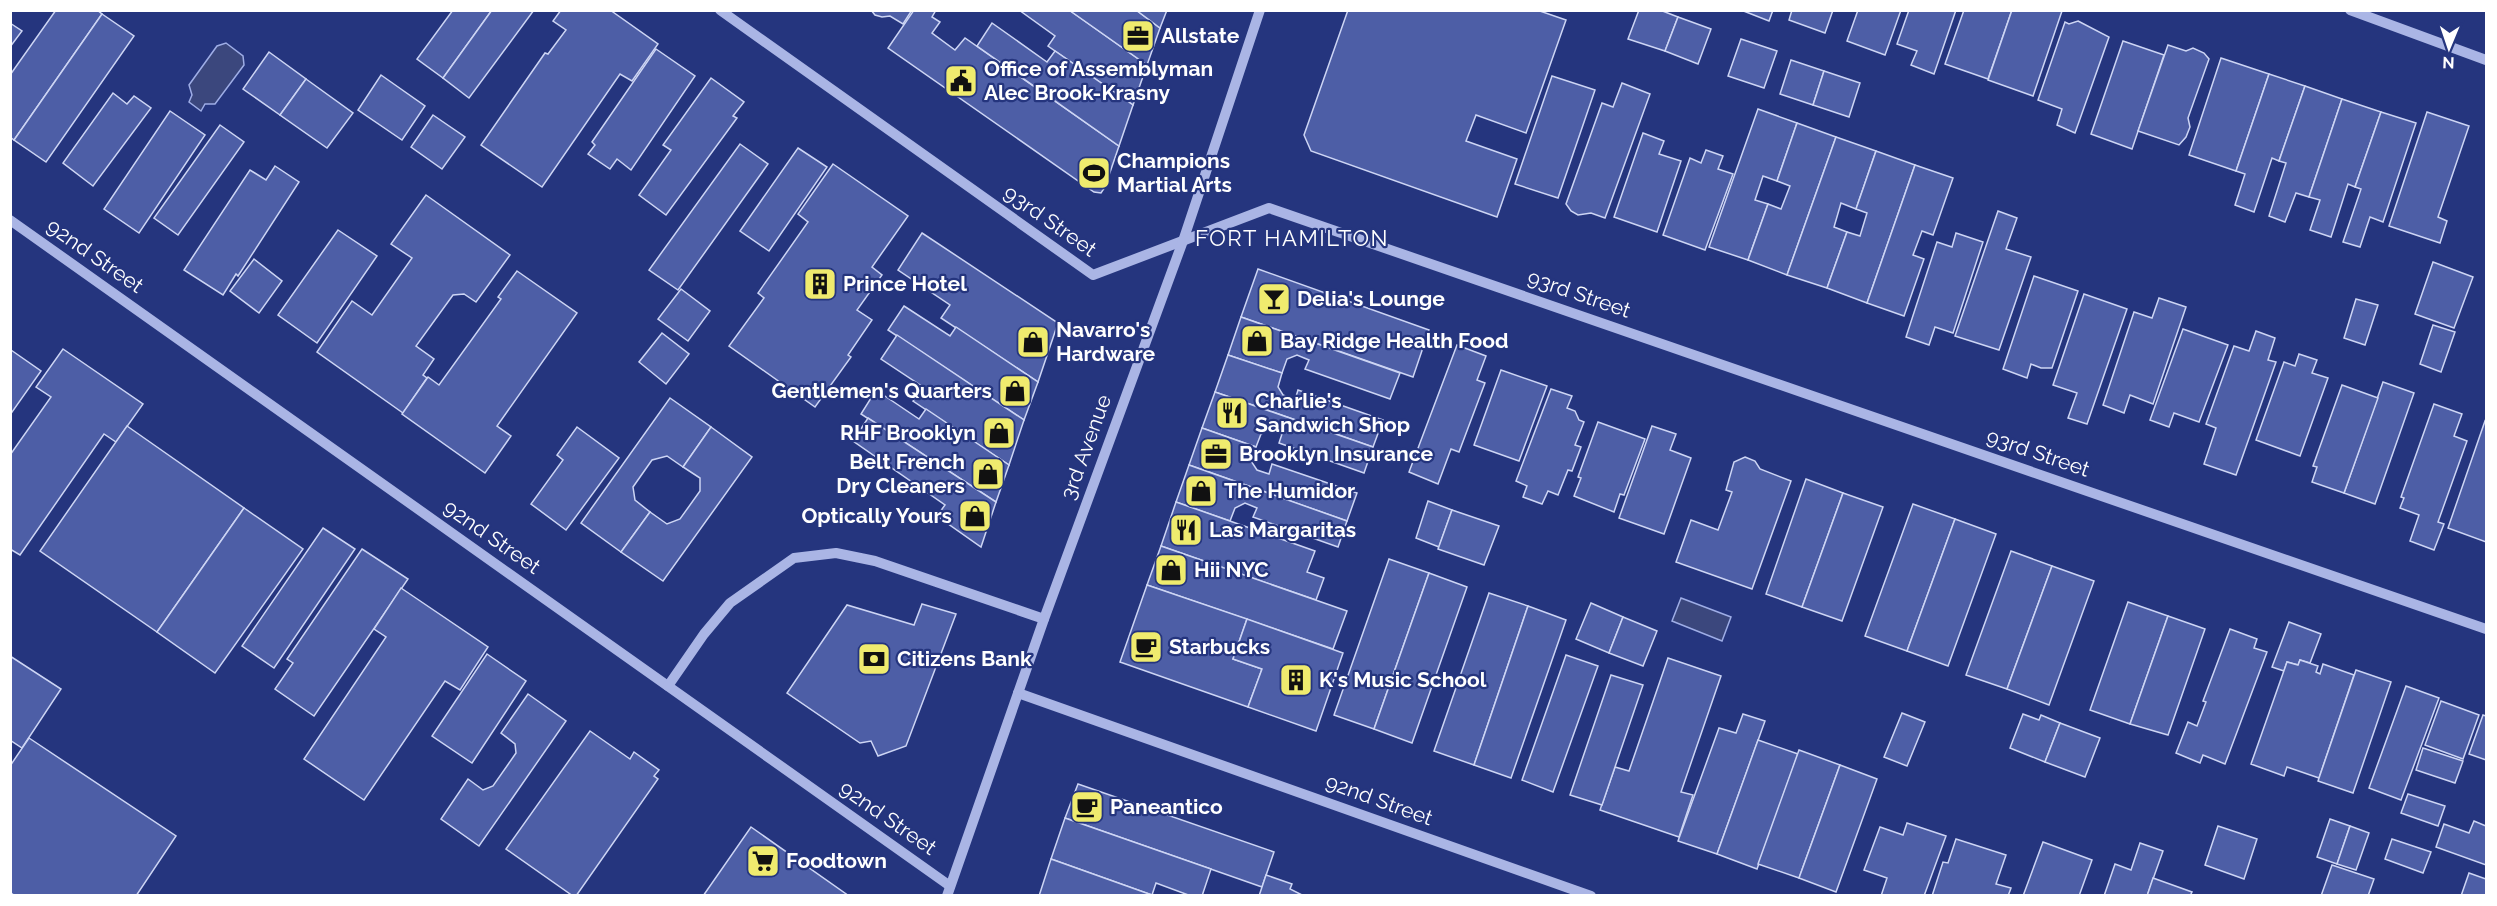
<svg xmlns="http://www.w3.org/2000/svg" width="2497" height="906" font-family="Raleway,sans-serif">
<style>
.water{fill:#3b477d;stroke:#9eade6;stroke-width:1.5}
.building{fill:#4d5ea6;stroke:#cdd5f4;stroke-width:1.5}
.lines{fill:none;stroke-linecap:round;stroke-linejoin:round}
.minor{stroke:#aab5e5;stroke-width:10}
.labels{text-anchor:middle;stroke-width:4.5;stroke-linejoin:round;paint-order:stroke}
.poi-label{font-size:21px;font-weight:bold;fill:#fff;stroke:#25357e;text-anchor:start}
.street-label{font-size:21px;fill:#fff;stroke:#25357e}
.neighbourhood-label{font-size:22px;letter-spacing:1.5px;fill:#fff;stroke:#25357e}
</style>
<rect width="100%" height="100%" fill="#25357e"/>
<!-- water -->
<g class="water">
<polygon points="226,43 243,56 244,65 215,104 205,104 201,111 189,102 192,95 189,85 217,46"/>
<polygon points="1681,598 1731,617 1722,641 1672,621"/>
</g>
<!-- building -->
<g class="building">
<polygon points="56,10 97,10 102,14 14,140 10,137 10,75"/>
<polygon points="453,10 492,10 443,78 417,59"/>
<polygon points="492,10 534,10 469,98 443,78"/>
<polygon points="561,10 610,10 658,44 632,81 620,74 542,187 481,145 545,53 548,54 566,30 553,21"/>
<polygon points="871,10 912,10 903,24 890,16 882,17 875,15"/>
<polygon points="914,10 936,10 932,17 940,22 932,33 955,50 965,38 1119,146 1105,187 1101,193 1094,192 888,48"/>
<polygon points="1019,10 1069,10 1147,65 1133,105 1048,46 1055,36"/>
<polygon points="1069,10 1136,10 1160,28 1147,65"/>
<polygon points="1136,10 1167,10 1160,28"/>
<polygon points="1348,10 1537,10 1566,20 1526,133 1476,115 1466,141 1517,159 1497,217 1311,151 1304,135"/>
<polygon points="1639,10 1660,10 1678,17 1665,51 1628,39"/>
<polygon points="1741,10 1773,10 1769,21"/>
<polygon points="1792,10 1833,10 1825,33 1789,20"/>
<polygon points="1858,10 1901,10 1885,55 1847,41"/>
<polygon points="1909,10 1956,10 1934,74 1911,65 1917,51 1897,44"/>
<polygon points="1964,10 2012,10 1988,79 1945,64"/>
<polygon points="2012,10 2062,11 2033,96 1988,80"/>
<polygon points="102,14 134,36 46,162 14,140"/>
<polygon points="1678,17 1711,29 1698,64 1665,51"/>
<polygon points="2078,21 2109,37 2075,133 2057,125 2062,109 2038,100 2065,22 2069,24"/>
<polygon points="10,23 22,31 10,47"/>
<polygon points="992,23 1047,62 1055,51 1133,105 1119,146 977,46"/>
<polygon points="1741,39 1777,51 1764,88 1728,76"/>
<polygon points="2123,41 2164,55 2132,149 2091,134"/>
<polygon points="2168,45 2186,51 2193,48 2204,53 2209,59 2188,118 2190,127 2186,137 2179,145 2138,131"/>
<polygon points="656,49 695,76 631,170 617,159 610,169 588,154 595,145 592,142"/>
<polygon points="269,52 306,79 280,115 243,89"/>
<polygon points="2221,58 2269,74 2236,171 2189,155"/>
<polygon points="1791,60 1824,71 1813,105 1780,94"/>
<polygon points="1824,71 1860,83 1849,117 1813,105"/>
<polygon points="2269,74 2305,86 2279,161 2272,158 2254,212 2235,205 2245,174 2236,171"/>
<polygon points="381,75 425,106 402,140 358,110"/>
<polygon points="1552,76 1595,90 1558,198 1515,184"/>
<polygon points="711,78 744,102 733,116 737,118 666,215 639,195 671,150 663,145"/>
<polygon points="306,79 353,113 327,148 280,115"/>
<polygon points="1622,83 1650,94 1605,218 1591,213 1578,215 1571,211 1566,204 1602,103 1613,107"/>
<polygon points="2305,86 2342,99 2309,197 2296,193 2285,222 2269,216 2286,163 2279,161"/>
<polygon points="113,93 127,104 134,96 151,108 93,186 63,163"/>
<polygon points="2342,99 2381,112 2355,187 2348,184 2331,237 2310,230 2320,200 2309,197"/>
<polygon points="1758,109 1797,123 1777,181 1763,176 1755,200 1768,204 1748,260 1709,247"/>
<polygon points="170,111 205,135 139,233 104,209"/>
<polygon points="2381,112 2416,123 2383,222 2370,217 2360,247 2343,242 2361,189 2355,187"/>
<polygon points="2427,112 2469,126 2438,217 2447,221 2440,243 2389,226"/>
<polygon points="433,115 465,137 442,169 411,147"/>
<polygon points="1797,123 1836,137 1787,275 1748,260 1768,204 1781,209 1790,186 1777,181"/>
<polygon points="220,125 244,142 178,235 154,218"/>
<polygon points="1643,133 1664,141 1659,154 1681,161 1657,232 1614,217"/>
<polygon points="1836,137 1876,151 1856,209 1841,203 1834,227 1847,232 1827,288 1787,275"/>
<polygon points="740,144 768,164 678,290 649,270"/>
<polygon points="798,148 827,167 769,251 740,231"/>
<polygon points="1706,150 1723,156 1718,169 1733,174 1705,250 1663,235 1690,158 1701,163"/>
<polygon points="1876,151 1915,165 1867,303 1827,288 1847,232 1860,236 1867,213 1856,209"/>
<polygon points="833,164 908,216 872,267 882,275 857,310 872,320 848,355 851,357 815,407 729,346 764,298 758,293 808,222 798,214"/>
<polygon points="1915,165 1953,178 1933,235 1922,231 1913,255 1924,259 1904,316 1867,303"/>
<polygon points="275,166 299,182 238,276 236,274 223,295 184,270 250,170 266,180"/>
<polygon points="426,195 510,255 476,302 464,294 453,295 416,346 434,359 423,375 427,378 403,413 317,352 352,301 372,315 412,258 391,244"/>
<polygon points="1998,211 2017,218 2006,249 2031,257 1999,350 1955,336"/>
<polygon points="338,230 377,256 317,343 278,315"/>
<polygon points="922,233 1058,323 1038,382 941,318 950,305 898,270"/>
<polygon points="1956,233 1983,242 1953,333 1935,327 1929,345 1906,337 1937,242 1952,247"/>
<polygon points="254,259 282,281 259,313 230,291"/>
<polygon points="2433,262 2473,277 2454,328 2415,314"/>
<polygon points="1258,269 1429,330 1413,377 1241,317"/>
<polygon points="517,271 577,313 497,426 511,436 485,473 402,414 428,377 439,385 501,299 498,297"/>
<polygon points="2034,276 2078,291 2052,368 2041,368 2031,364 2027,378 2003,369"/>
<polygon points="681,289 710,311 688,341 658,319"/>
<polygon points="2084,294 2127,309 2087,424 2068,418 2077,393 2053,385"/>
<polygon points="2159,298 2186,307 2153,404 2130,395 2124,413 2103,405 2134,312 2152,318"/>
<polygon points="2356,299 2378,305 2365,345 2344,338"/>
<polygon points="904,306 950,336 956,327 1038,382 1024,420 888,330"/>
<polygon points="1241,317 1400,373 1390,399 1305,369 1309,360 1297,355 1287,359 1282,373 1228,355"/>
<polygon points="2433,325 2455,332 2441,372 2420,364"/>
<polygon points="2183,329 2228,345 2199,422 2174,413 2169,427 2150,420"/>
<polygon points="2256,331 2275,338 2268,360 2276,362 2236,475 2204,464 2216,428 2206,424 2234,346 2249,351"/>
<polygon points="662,333 689,354 666,384 639,362"/>
<polygon points="897,335 1024,420 1009,465 913,401 923,387 881,359"/>
<polygon points="1457,345 1486,356 1477,380 1485,383 1459,452 1451,449 1438,484 1409,472"/>
<polygon points="63,349 143,404 116,442 104,434 20,555 10,549 10,455 51,397 36,387"/>
<polygon points="11,350 41,371 10,415 10,350"/>
<polygon points="2299,354 2317,360 2312,373 2328,378 2300,456 2256,440 2284,362 2295,366"/>
<polygon points="1228,355 1282,373 1278,387 1283,395 1295,400 1298,390 1383,420 1373,447 1215,392"/>
<polygon points="1501,370 1547,386 1519,461 1474,445"/>
<polygon points="2383,382 2414,393 2375,504 2344,493"/>
<polygon points="2342,385 2378,398 2344,493 2312,482 2317,467 2313,466"/>
<polygon points="1551,389 1572,396 1567,408 1575,411 1579,420 1584,422 1575,445 1581,447 1572,471 1568,470 1558,495 1548,491 1542,504 1523,497 1527,486 1516,481"/>
<polygon points="876,390 919,419 926,409 1009,465 996,502 861,414"/>
<polygon points="1215,392 1373,447 1364,473 1279,443 1282,434 1271,429 1261,434 1256,447 1202,428"/>
<polygon points="670,398 711,427 683,467 667,456 652,460 633,487 635,500 650,512 621,552 581,523"/>
<polygon points="2434,404 2462,414 2454,436 2467,441 2438,522 2444,524 2434,550 2410,541 2419,515 2400,508 2404,498 2401,497"/>
<polygon points="868,418 996,502 981,547 937,516 945,505 853,441"/>
<polygon points="2485,421 2486,422 2486,542 2448,528"/>
<polygon points="1598,422 1645,439 1624,495 1620,494 1614,512 1574,496 1581,478 1578,477"/>
<polygon points="127,426 244,508 157,632 40,551"/>
<polygon points="1652,426 1676,434 1670,450 1691,458 1664,534 1619,518"/>
<polygon points="577,427 619,458 566,530 531,504 563,460 557,455"/>
<polygon points="711,427 752,457 663,581 621,552 650,512 667,524 680,519 700,491 700,478 683,467"/>
<polygon points="1202,428 1256,447 1251,461 1257,470 1269,474 1272,464 1357,493 1347,521 1189,465"/>
<polygon points="1745,457 1755,461 1760,469 1791,481 1752,589 1676,562 1691,520 1718,530 1732,492 1726,490 1734,462"/>
<polygon points="1189,465 1347,521 1338,547 1253,517 1257,508 1245,503 1235,508 1230,521 1176,502"/>
<polygon points="1806,479 1843,493 1802,607 1766,594"/>
<polygon points="1843,493 1883,507 1842,621 1802,607"/>
<polygon points="1428,501 1452,510 1439,547 1416,538"/>
<polygon points="1176,502 1315,551 1307,572 1324,578 1316,600 1161,546"/>
<polygon points="1913,504 1955,519 1907,651 1865,636"/>
<polygon points="244,508 303,549 215,673 157,632"/>
<polygon points="1452,510 1499,526 1484,565 1438,549"/>
<polygon points="1955,519 1996,534 1948,666 1907,651"/>
<polygon points="323,528 355,549 274,668 242,646"/>
<polygon points="1161,546 1347,611 1333,649 1147,585"/>
<polygon points="362,549 408,579 314,716 275,689 293,663 287,659"/>
<polygon points="2011,551 2052,566 2007,689 1966,675"/>
<polygon points="1389,559 1429,573 1374,729 1334,715"/>
<polygon points="2052,566 2094,581 2049,705 2007,689"/>
<polygon points="1429,573 1467,587 1412,743 1374,729"/>
<polygon points="1147,585 1247,619 1233,659 1262,669 1248,707 1120,662"/>
<polygon points="401,588 488,647 460,690 445,681 364,800 304,759 386,637 374,629"/>
<polygon points="1489,593 1528,606 1474,765 1434,751"/>
<polygon points="2128,602 2168,616 2130,724 2090,710"/>
<polygon points="1591,603 1623,617 1609,653 1576,639"/>
<polygon points="922,604 956,614 906,746 878,756 871,741 860,743 787,693 847,605 914,625"/>
<polygon points="1528,606 1566,620 1511,778 1474,765"/>
<polygon points="2168,616 2205,629 2168,735 2130,724"/>
<polygon points="1623,617 1657,631 1643,666 1609,653"/>
<polygon points="1247,619 1343,653 1316,731 1248,707 1262,669 1233,659"/>
<polygon points="2289,622 2321,634 2310,663 2300,660 2298,665 2287,662 2284,671 2272,667"/>
<polygon points="2230,629 2257,639 2254,648 2267,652 2225,764 2203,755 2200,763 2176,753 2188,722 2197,726 2206,702 2203,701"/>
<polygon points="487,654 526,681 472,763 432,736"/>
<polygon points="1566,655 1598,666 1553,792 1522,780"/>
<polygon points="10,656 61,689 22,748 10,740"/>
<polygon points="1668,658 1721,676 1681,792 1693,795 1679,837 1600,810 1615,767 1629,771"/>
<polygon points="2300,660 2318,666 2316,672 2320,674 2323,664 2354,675 2319,778 2287,767 2284,776 2251,764 2287,662 2298,665"/>
<polygon points="2356,670 2391,682 2353,793 2318,781"/>
<polygon points="1611,675 1643,685 1602,805 1570,795"/>
<polygon points="2406,686 2439,698 2401,800 2369,788"/>
<polygon points="528,694 566,721 479,846 441,819 468,779 483,790 493,786 516,753 515,744 501,733"/>
<polygon points="2441,701 2479,715 2463,759 2425,745"/>
<polygon points="1902,713 1925,722 1907,766 1884,757"/>
<polygon points="1743,714 1765,721 1717,854 1678,841 1719,728 1736,733"/>
<polygon points="2023,714 2039,720 2041,715 2060,723 2045,762 2010,748"/>
<polygon points="2483,715 2486,716 2486,760 2469,754"/>
<polygon points="2060,723 2100,738 2085,777 2045,762"/>
<polygon points="590,731 630,759 634,752 659,770 654,776 658,779 576,896 573,896 506,849"/>
<polygon points="29,738 176,836 136,896 15,896 10,892 10,766"/>
<polygon points="1758,740 1798,754 1757,869 1717,854"/>
<polygon points="2423,748 2463,761 2455,783 2416,770"/>
<polygon points="1799,750 1840,765 1799,878 1758,864"/>
<polygon points="1840,765 1877,779 1836,892 1799,878"/>
<polygon points="1078,784 1274,852 1262,887 1065,818"/>
<polygon points="2408,794 2445,806 2438,826 2401,813"/>
<polygon points="1065,818 1211,869 1202,896 1191,896 1156,883 1152,895 1051,859"/>
<polygon points="2330,819 2350,826 2337,864 2317,857"/>
<polygon points="2474,821 2486,826 2486,865 2436,847 2444,824 2469,833"/>
<polygon points="1907,823 1946,836 1924,896 1881,896 1887,878 1864,870 1880,827 1903,835"/>
<polygon points="2218,826 2257,839 2244,879 2205,865"/>
<polygon points="2350,826 2369,833 2356,870 2337,864"/>
<polygon points="751,827 849,896 703,896"/>
<polygon points="1956,839 2006,855 1996,884 2011,888 2008,896 1932,896 1943,862 1948,863"/>
<polygon points="2392,839 2431,852 2423,873 2385,859"/>
<polygon points="2043,842 2092,860 2079,896 2023,896"/>
<polygon points="2140,843 2163,851 2147,896 2104,896 2115,864 2131,870"/>
<polygon points="1051,859 1152,895 1152,896 1039,896"/>
<polygon points="2332,865 2374,879 2368,896 2321,896"/>
<polygon points="2469,873 2486,879 2486,896 2461,896"/>
<polygon points="1266,875 1292,884 1290,889 1304,896 1259,896"/>
<polygon points="2153,878 2192,892 2190,896 2147,896"/>
</g>
<g class="lines">
<!-- minor -->
<g class="minor">
<polyline points="720,10 1093,275 1269,208 2486,629"/>
<polyline points="2350,10 2486,60"/>
<polyline points="10,220 950,886"/>
<polyline points="668,686 704,634 730,603 794,558 836,553 875,561 1044,619"/>
<polyline points="1018,693 1591,896"/>
<polyline points="947,896 1044,619 1183,241 1260,10"/>
</g>
</g>
<!-- icons -->
<defs>
<g id="office-square" transform="scale(1.725)"><rect x="-9" y="-9" width="18" height="18" rx="4" fill="#efeb6e" stroke="#25357e"/><path d="M-6-3h4V-5.5h4V-3h4V5H-6ZM-1-4.5V-3h2v-1.5ZM-6 0V1H6V0Z" fill="#111"/></g>
<g id="civic-square" transform="scale(1.725)"><rect x="-9" y="-9" width="18" height="18" rx="4" fill="#efeb6e" stroke="#25357e"/><path d="M-.6-6.5H3V-4.5H.6V-3L4-1V1h2V6H-6V1h2V-1L-.6-3ZM-1.2 2.5V6h2.4V2.5Z" fill="#111"/></g>
<g id="stadium-square" transform="scale(1.725)"><rect x="-9" y="-9" width="18" height="18" rx="4" fill="#efeb6e" stroke="#25357e"/><path d="M0-5a6.5 5 0 1 0 0 10a6.5 5 0 1 0 0-10ZM-3.5-1.8h7v3.6h-7Z" fill="#111"/></g>
<g id="building-square" transform="scale(1.725)"><rect x="-9" y="-9" width="18" height="18" rx="4" fill="#efeb6e" stroke="#25357e"/><path d="M-4-6H4V6H1V3H-1V6H-4ZM-2.5-4.3h1.7v1.8h-1.7ZM.8-4.3h1.7v1.8H.8ZM-2.5-1h1.7V.8h-1.7ZM.8-1h1.7V.8H.8Z" fill="#111"/></g>
<g id="bar-square" transform="scale(1.725)"><rect x="-9" y="-9" width="18" height="18" rx="4" fill="#efeb6e" stroke="#25357e"/><path d="M-6-5H6L.8 .8V4.5H3.5V6h-7V4.5H-.8V.8Z" fill="#111"/></g>
<g id="shop-square" transform="scale(1.725)"><rect x="-9" y="-9" width="18" height="18" rx="4" fill="#efeb6e" stroke="#25357e"/><path d="M-5-2.5h2.3a2.7 3.5 0 0 1 5.4 0H5L5.5 6h-11ZM-1.5-2.5h3a1.5 2.3 0 0 0-3 0Z" fill="#111"/></g>
<g id="restaurant-square" transform="scale(1.725)"><rect x="-9" y="-9" width="18" height="18" rx="4" fill="#efeb6e" stroke="#25357e"/><path d="M-5-6h1v4h1v-4h1v4h1v-4h1v5L-1.5 .5V6h-2V.5L-5-1ZM5-6V6H3V1.5H1.5Q1.5-4 5-6Z" fill="#111"/></g>
<g id="cafe-square" transform="scale(1.725)"><rect x="-9" y="-9" width="18" height="18" rx="4" fill="#efeb6e" stroke="#25357e"/><path d="M-5.5-4.5H6V0H3Q3 3.5 0 3.5H-2.5Q-5.5 3.5-5.5 0ZM3-3.2v2h1.7v-2ZM-6 4.5H4V6H-6Z" fill="#111"/></g>
<g id="bank-square" transform="scale(1.725)"><rect x="-9" y="-9" width="18" height="18" rx="4" fill="#efeb6e" stroke="#25357e"/><path d="M-6-4H6V4H-6ZM0-2.3a2.3 2.3 0 1 0 0 4.6a2.3 2.3 0 1 0 0-4.6Z" fill="#111"/></g>
<g id="supermarket-square" transform="scale(1.725)"><rect x="-9" y="-9" width="18" height="18" rx="4" fill="#efeb6e" stroke="#25357e"/><path d="M-6-5.5h2.5l.6 2H6L4.5 2H-2.5L-4.4-4H-6ZM-1.5 3.2a1.3 1.3 0 1 0 .1 0ZM3 3.2a1.3 1.3 0 1 0 .1 0Z" fill="#111"/></g>
</defs>
<g fill-rule="evenodd">
<use href="#office-square" x="1138" y="36"/>
<use href="#civic-square" x="961" y="81"/>
<use href="#stadium-square" x="1094" y="173"/>
<use href="#building-square" x="820" y="284"/>
<use href="#bar-square" x="1274" y="299"/>
<use href="#shop-square" x="1257" y="341"/>
<use href="#shop-square" x="1033" y="342"/>
<use href="#shop-square" x="1015" y="391"/>
<use href="#restaurant-square" x="1232" y="413"/>
<use href="#shop-square" x="999" y="433"/>
<use href="#office-square" x="1216" y="454"/>
<use href="#shop-square" x="988" y="474"/>
<use href="#shop-square" x="1201" y="491"/>
<use href="#shop-square" x="975" y="516"/>
<use href="#restaurant-square" x="1186" y="530"/>
<use href="#shop-square" x="1171" y="570"/>
<use href="#cafe-square" x="1146" y="647"/>
<use href="#bank-square" x="874" y="659"/>
<use href="#building-square" x="1296" y="680"/>
<use href="#cafe-square" x="1087" y="807"/>
<use href="#supermarket-square" x="763" y="861"/>
</g>
<g class="labels">
<!-- poi labels -->
<g class="poi-label">
<text x="1161" y="43">Allstate</text>
<text x="984" y="76">Office of Assemblyman<tspan x="984" dy="24">Alec Brook-Krasny</tspan></text>
<text x="1117" y="168">Champions<tspan x="1117" dy="24">Martial Arts</tspan></text>
<text x="843" y="291">Prince Hotel</text>
<text x="1297" y="306">Delia's Lounge</text>
<text x="1056" y="337">Navarro's<tspan x="1056" dy="24">Hardware</tspan></text>
<text x="1280" y="348">Bay Ridge Health Food</text>
<text x="992" y="398" text-anchor="end">Gentlemen's Quarters</text>
<text x="1255" y="408">Charlie's<tspan x="1255" dy="24">Sandwich Shop</tspan></text>
<text x="976" y="440" text-anchor="end">RHF Brooklyn</text>
<text x="1239" y="461">Brooklyn Insurance</text>
<text x="965" y="469" text-anchor="end">Belt French<tspan x="965" dy="24">Dry Cleaners</tspan></text>
<text x="1224" y="498">The Humidor</text>
<text x="952" y="523" text-anchor="end">Optically Yours</text>
<text x="1209" y="537">Las Margaritas</text>
<text x="1194" y="577">Hii NYC</text>
<text x="1169" y="654">Starbucks</text>
<text x="897" y="666">Citizens Bank</text>
<text x="1319" y="687">K's Music School</text>
<text x="1110" y="814">Paneantico</text>
<text x="786" y="868">Foodtown</text>
</g>
<!-- street labels -->
<g class="street-label">
<text transform="translate(1050 221) rotate(35)" y="7">93rd Street</text>
<text transform="translate(95 256) rotate(35)" y="7">92nd Street</text>
<text transform="translate(1579 294) rotate(19)" y="7">93rd Street</text>
<text transform="translate(1086 447) rotate(-70)" y="7">3rd Avenue</text>
<text transform="translate(2038 453) rotate(19)" y="7">93rd Street</text>
<text transform="translate(492 537) rotate(35)" y="7">92nd Street</text>
<text transform="translate(1379 800) rotate(20)" y="7">92nd Street</text>
<text transform="translate(888 818) rotate(35)" y="7">92nd Street</text>
</g>
<!-- neighbourhood labels -->
<g class="neighbourhood-label">
<text x="1292" y="246">FORT HAMILTON</text>
</g>
</g>
<!-- border -->
<rect width="2497" height="906" fill="none" stroke="#ffffff" stroke-width="24"/>
<!-- north arrow -->
<g transform="translate(2449 48) rotate(182)" stroke="#25357e" stroke-width="4.5" paint-order="stroke">
<path d="M0-4.5L10 22L0 15L-10 22Z" fill="#ffffff"/>
<text y="-9" font-size="16" font-weight="bold" text-anchor="middle" fill="#ffffff">N</text>
</g>
</svg>
